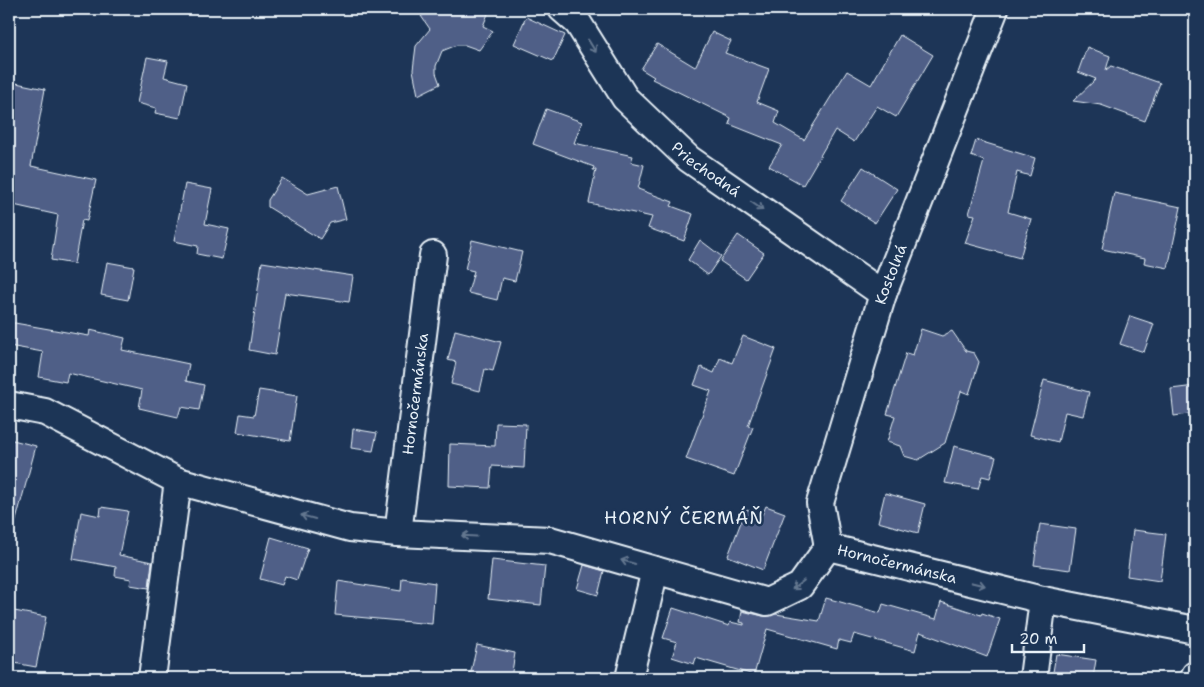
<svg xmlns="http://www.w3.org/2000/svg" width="1204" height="687" font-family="'Shantell Sans',sans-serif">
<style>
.building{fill:#4f5f87;stroke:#e8f1f8}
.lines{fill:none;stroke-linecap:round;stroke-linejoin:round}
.minor-casing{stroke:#e8f1f8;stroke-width:30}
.minor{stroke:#1d3557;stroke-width:26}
.oneway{stroke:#64778f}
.labels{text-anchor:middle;stroke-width:5;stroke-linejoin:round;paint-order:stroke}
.street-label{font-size:15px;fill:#e8f1f8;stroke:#1d3557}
.quarter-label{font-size:18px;letter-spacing:1px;fill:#e8f1f8;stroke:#1d3557}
</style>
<rect width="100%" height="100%" fill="#1d3557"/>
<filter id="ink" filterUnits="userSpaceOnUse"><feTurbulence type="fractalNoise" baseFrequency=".02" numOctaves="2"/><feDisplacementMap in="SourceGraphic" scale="10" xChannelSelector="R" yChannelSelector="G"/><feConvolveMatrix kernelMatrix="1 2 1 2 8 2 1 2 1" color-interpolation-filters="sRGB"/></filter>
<g filter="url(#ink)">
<!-- building -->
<g class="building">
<polygon points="434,9 490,9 483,26 493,31 479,50 465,45 457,45 442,51 436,66 436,73 440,84 418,95 413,70 416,46 430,29 421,16"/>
<polygon points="526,17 565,35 553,61 514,44"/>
<polygon points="712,32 731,41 725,53 769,69 757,102 779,111 775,123 804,140 847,71 871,85 900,35 933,55 896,117 877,106 854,142 835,130 803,185 769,166 782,145 729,124 731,118 652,79 654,77 641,69 657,44 695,67"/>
<polygon points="1087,47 1110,56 1106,70 1111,66 1160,83 1145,121 1101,105 1073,101 1096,79 1078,72"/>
<polygon points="147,57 168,61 164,77 187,83 180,118 155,113 156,108 137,103"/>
<polygon points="16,83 45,89 31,166 96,180 87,221 82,220 74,264 51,260 58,215 9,204 9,121"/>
<polygon points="546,109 582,122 574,143 633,156 631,162 644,165 638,189 673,202 671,206 693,214 684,241 648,228 652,217 589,203 596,170 593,170 594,167 533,144"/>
<polygon points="976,140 1035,158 1030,176 1017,172 1008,212 1031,219 1020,258 965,243 975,215 969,214 984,161 971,156"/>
<polygon points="863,167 897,189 875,223 841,201"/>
<polygon points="282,178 308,194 338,186 346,219 330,223 320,239 268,207 268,200"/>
<polygon points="185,184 212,189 205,224 229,229 222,259 197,254 198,246 174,241"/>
<polygon points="1114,193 1181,207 1168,268 1144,263 1145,258 1102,249"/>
<polygon points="738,235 764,253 746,279 720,261"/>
<polygon points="472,240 522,252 515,281 502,278 497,300 468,293 474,271 465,269"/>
<polygon points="700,240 721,256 708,275 688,260"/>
<polygon points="107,262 134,267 128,300 101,295"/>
<polygon points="262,262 353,276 349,302 285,293 275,355 249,350"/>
<polygon points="1130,316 1154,324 1144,352 1120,344"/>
<polygon points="9,322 89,336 90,330 125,338 122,350 189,364 186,381 204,385 199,410 181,407 178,417 139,408 142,390 68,373 66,382 39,377 43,352 9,346"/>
<polygon points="921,329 942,336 952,331 966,351 974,353 979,362 969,394 961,391 945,443 918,460 904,456 900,446 887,442 895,416 887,414 906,353 913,355"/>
<polygon points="455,330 501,342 493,371 485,369 480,391 451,384 456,362 448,360"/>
<polygon points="743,336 776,349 748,426 753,427 734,476 686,459 711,391 694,385 701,367 714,373 720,358 732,363"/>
<polygon points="1044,380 1089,392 1083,416 1065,412 1058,442 1030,435"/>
<polygon points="1195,386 1195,413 1174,416 1171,389"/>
<polygon points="259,390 297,396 290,441 237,432 240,414 254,416"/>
<polygon points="496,423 526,424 524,468 492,466 490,488 449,486 450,444 495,446"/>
<polygon points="353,429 377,433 373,451 351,448"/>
<polygon points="9,439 36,446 15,524 9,523"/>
<polygon points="954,446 996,457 990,478 982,476 978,489 945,483"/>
<polygon points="885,493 925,504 918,533 878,522"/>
<polygon points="766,506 785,513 763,570 728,556 746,509 762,515"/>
<polygon points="101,507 128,511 119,555 152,562 149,588 130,585 131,579 115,576 116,567 73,559 81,512 100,516"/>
<polygon points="1040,524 1076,529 1070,570 1034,565"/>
<polygon points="1133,530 1166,534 1160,581 1127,576"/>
<polygon points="271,537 308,548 297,580 285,576 282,585 260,579"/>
<polygon points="492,560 545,566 541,605 488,599"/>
<polygon points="584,565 604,571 598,595 577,589"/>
<polygon points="402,578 435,583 432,624 335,615 338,581 401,591"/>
<polygon points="826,598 880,613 883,604 936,619 941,602 981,615 982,613 1000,619 987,657 920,632 915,651 854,634 851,643 839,640 837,649 767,629 754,675 696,658 694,664 672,657 677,642 663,638 673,608 729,626 730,622 744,625 744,623 740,622 742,611 763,616 776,614 819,621"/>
<polygon points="9,610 46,617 36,667 9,662"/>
<polygon points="477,645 515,653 511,678 487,678 470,676"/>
<polygon points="1056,654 1096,660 1093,678 1052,678"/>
</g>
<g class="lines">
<!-- minor casing -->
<g class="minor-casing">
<g id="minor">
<path id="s1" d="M562 9 578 23 625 98 689 159 883 294"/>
<polyline points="9,405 45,412 178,481 350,528 398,533 550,540 767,602 800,586 828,547"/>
<path id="s2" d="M398 533 433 255"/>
<path id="s3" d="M828 547 820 503 883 294 995 9"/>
<path id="s4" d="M828 547 1043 600 1195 630"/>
<polyline points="152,678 178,481"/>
<polyline points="629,678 655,570"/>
<polyline points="1033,678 1043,600"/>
<polyline points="1194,678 1195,675"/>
</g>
</g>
<!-- minor -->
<use href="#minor" class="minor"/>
</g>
<!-- one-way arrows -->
<defs><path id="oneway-shaft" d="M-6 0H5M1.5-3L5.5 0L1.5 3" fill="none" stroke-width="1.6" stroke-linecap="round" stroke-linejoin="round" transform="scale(1.25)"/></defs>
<g class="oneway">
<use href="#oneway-shaft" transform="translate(592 46) rotate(58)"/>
<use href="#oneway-shaft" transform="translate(757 206) rotate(35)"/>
<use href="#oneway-shaft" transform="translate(308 517) rotate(-165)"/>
<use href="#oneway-shaft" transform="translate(469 536) rotate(-177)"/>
<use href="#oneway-shaft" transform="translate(628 562) rotate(-164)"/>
<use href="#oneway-shaft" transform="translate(978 584) rotate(14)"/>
<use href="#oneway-shaft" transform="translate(798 585) rotate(142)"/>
</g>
</g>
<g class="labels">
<!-- street labels -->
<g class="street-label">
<text dy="5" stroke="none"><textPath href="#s1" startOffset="218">Priechodná</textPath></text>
<text dy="5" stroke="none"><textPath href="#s3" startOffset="284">Kostolná</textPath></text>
<text dy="5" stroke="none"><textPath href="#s2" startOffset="140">Hornočermánska</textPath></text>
<text dy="5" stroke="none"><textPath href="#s4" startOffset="71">Hornočermánska</textPath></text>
</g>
<!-- quarter labels -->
<g class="quarter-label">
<text x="684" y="524">HORNÝ ČERMÁŇ</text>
</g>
</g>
<!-- margin -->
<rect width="1204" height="687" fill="none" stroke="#1d3557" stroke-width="30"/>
<rect x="15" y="15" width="1174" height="657" fill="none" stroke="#e8f1f8" stroke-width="2" filter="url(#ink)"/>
<!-- scale -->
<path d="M1012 644v8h72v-8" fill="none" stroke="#e8f1f8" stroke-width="2.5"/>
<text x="1019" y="644" font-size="15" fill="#e8f1f8" stroke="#1d3557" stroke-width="4" paint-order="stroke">20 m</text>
</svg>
